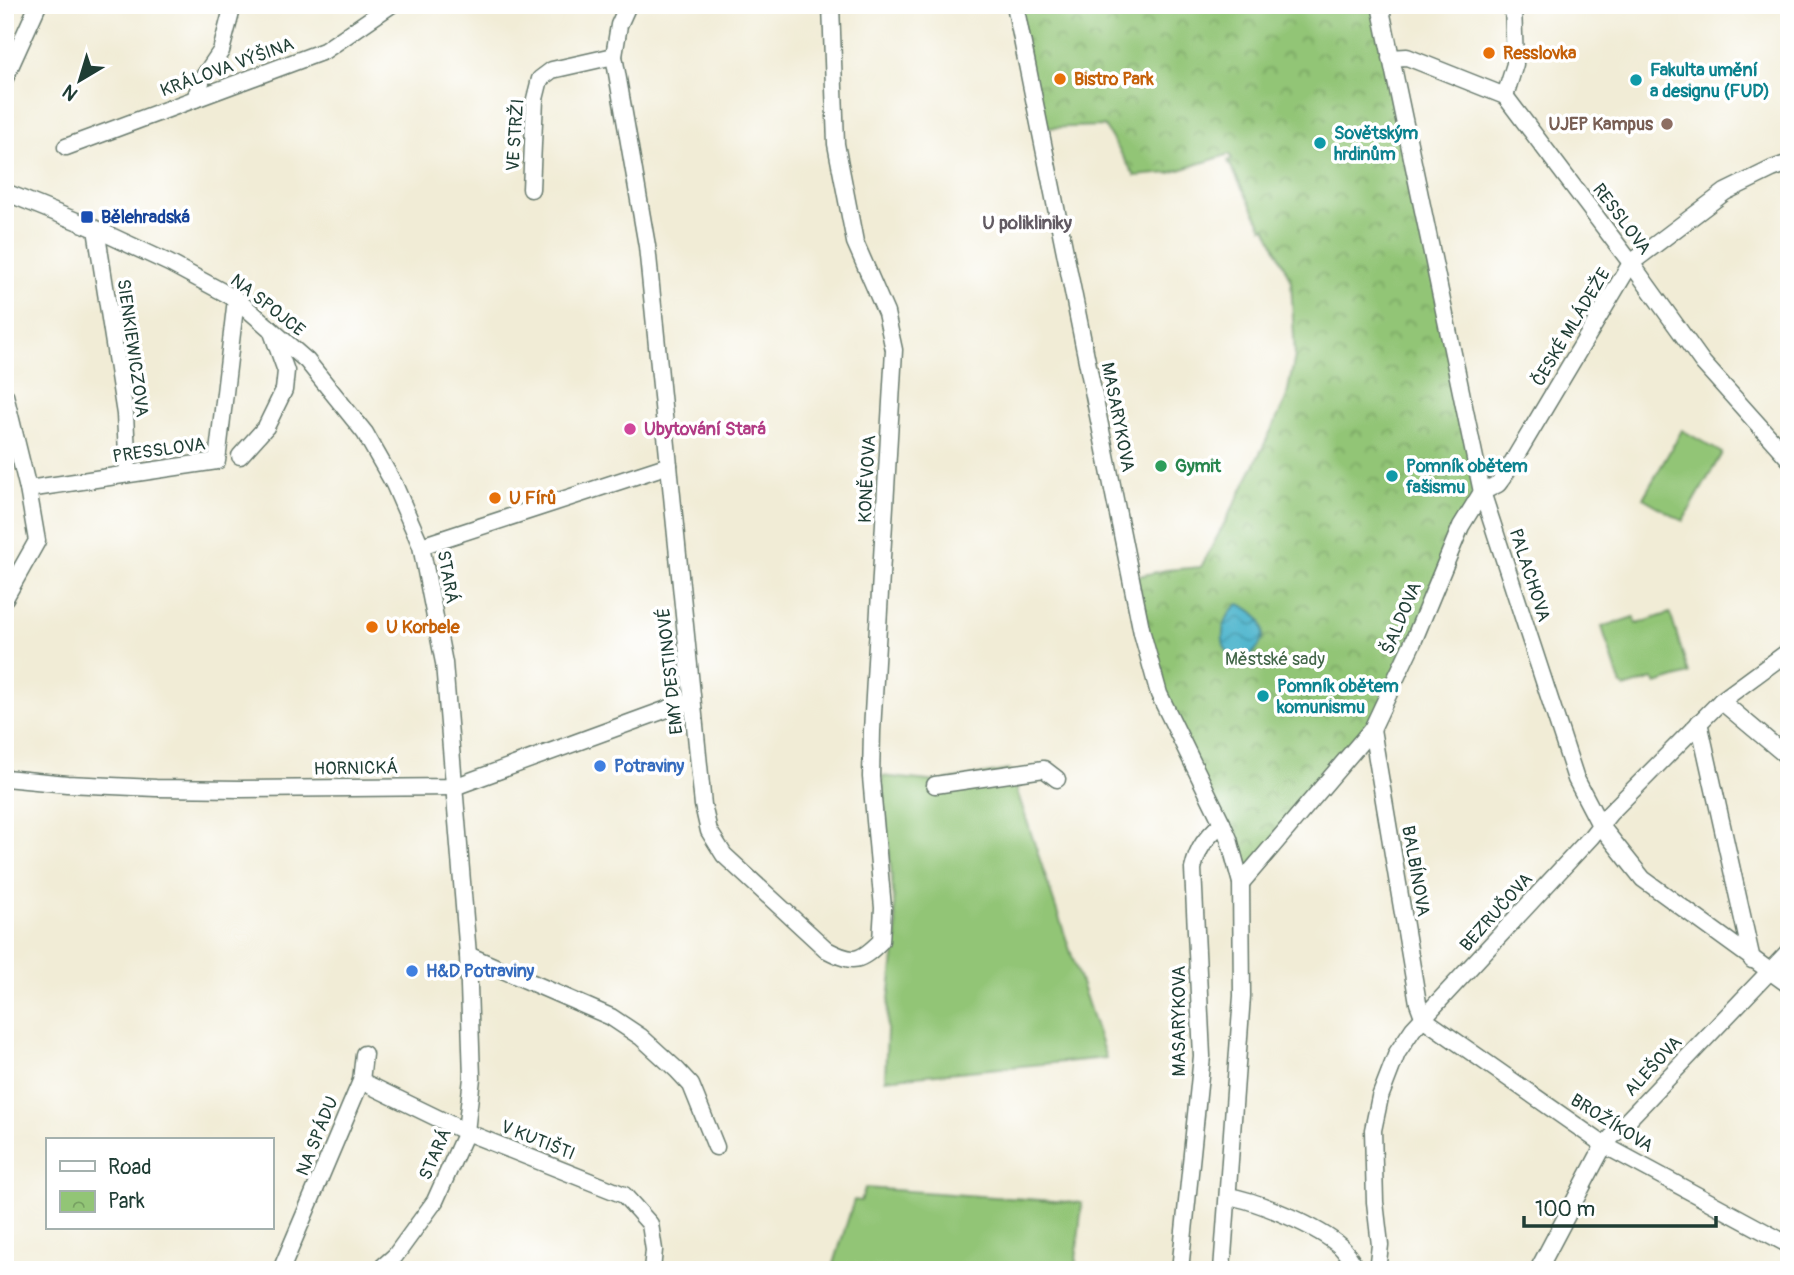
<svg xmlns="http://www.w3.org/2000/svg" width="1794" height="1275" font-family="Pangolin,sans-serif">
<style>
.green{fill:#92c576;stroke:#588155;stroke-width:2}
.park{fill:url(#park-crowns);stroke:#588155;stroke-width:2}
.water{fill:url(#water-waves);stroke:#377a81;stroke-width:2}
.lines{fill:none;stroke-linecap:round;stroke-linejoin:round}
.minor-casing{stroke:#687a6d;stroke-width:19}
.minor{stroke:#fff;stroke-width:16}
.food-dot{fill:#e8710a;stroke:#fff;stroke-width:2.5}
.culture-dot{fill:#0f9aa8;stroke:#fff;stroke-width:2.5}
.education-dot{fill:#8d6e63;stroke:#fff;stroke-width:2.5}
.transit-dot{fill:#1a4fb4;stroke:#fff;stroke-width:2.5}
.hotel-dot{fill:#d1479c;stroke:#fff;stroke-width:2.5}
.leisure-dot{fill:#2e9e5b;stroke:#fff;stroke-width:2.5}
.shop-dot{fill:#3f7fe0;stroke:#fff;stroke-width:2.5}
.labels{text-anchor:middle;stroke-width:7;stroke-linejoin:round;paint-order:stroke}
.food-label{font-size:18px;font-weight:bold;fill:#c56008;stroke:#fff;text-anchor:start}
.street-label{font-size:18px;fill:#1f3d34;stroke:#fff}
.culture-label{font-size:18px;font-weight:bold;fill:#0d838f;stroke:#fff;text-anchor:start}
.education-label{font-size:18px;font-weight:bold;fill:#785e54;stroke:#fff;text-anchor:end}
.transit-label{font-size:18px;font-weight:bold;fill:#164399;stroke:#fff;text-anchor:start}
.hotel-label{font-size:18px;font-weight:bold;fill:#b23c85;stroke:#fff;text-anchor:start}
.leisure-label{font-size:18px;font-weight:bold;fill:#27864d;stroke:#fff;text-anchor:start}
.park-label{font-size:18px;fill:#426648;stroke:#fff}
.shop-label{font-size:18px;font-weight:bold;fill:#366cbe;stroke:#fff;text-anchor:start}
.neighbourhood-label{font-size:19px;font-weight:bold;fill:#625b63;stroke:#fff}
</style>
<defs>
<pattern id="park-crowns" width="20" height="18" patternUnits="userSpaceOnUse" patternTransform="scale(1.75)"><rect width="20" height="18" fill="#92c576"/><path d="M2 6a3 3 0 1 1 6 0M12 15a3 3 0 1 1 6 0" fill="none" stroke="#77a162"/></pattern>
<pattern id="water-waves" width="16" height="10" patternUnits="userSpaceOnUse" patternTransform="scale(1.75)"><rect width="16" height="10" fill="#4fb6ce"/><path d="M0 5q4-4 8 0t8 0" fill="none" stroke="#4195a8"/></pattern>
</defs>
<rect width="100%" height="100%" fill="#fff"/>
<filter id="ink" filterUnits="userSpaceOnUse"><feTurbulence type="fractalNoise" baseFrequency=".0143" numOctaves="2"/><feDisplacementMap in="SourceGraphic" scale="14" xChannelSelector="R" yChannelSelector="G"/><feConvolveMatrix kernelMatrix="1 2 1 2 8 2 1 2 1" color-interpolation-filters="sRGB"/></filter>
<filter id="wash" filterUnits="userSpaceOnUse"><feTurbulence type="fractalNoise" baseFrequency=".00686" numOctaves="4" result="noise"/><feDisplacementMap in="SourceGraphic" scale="28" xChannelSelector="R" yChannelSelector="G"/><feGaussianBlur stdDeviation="1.57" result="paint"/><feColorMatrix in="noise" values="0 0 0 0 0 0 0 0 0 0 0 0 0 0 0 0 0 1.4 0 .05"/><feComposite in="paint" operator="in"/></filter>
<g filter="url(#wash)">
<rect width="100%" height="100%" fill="#f1ecd6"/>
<!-- green -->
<g class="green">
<polygon points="1682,430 1722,453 1683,521 1643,498"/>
<polygon points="1670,613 1689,674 1656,684 1653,679 1624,688 1623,686 1621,686 1602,627 1634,617 1637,624"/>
<polygon points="1010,770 1106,1058 885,1079 888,1007 897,933 882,776 938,782"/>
<polygon points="865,1188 1082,1203 1075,1270 832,1270 854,1200 861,1201"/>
</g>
<!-- park -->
<polygon class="park" points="1015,5 1380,5 1482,492 1372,729 1241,883 1159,694 1130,578 1166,570 1201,567 1241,492 1286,400 1295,356 1291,281 1266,227 1263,228 1228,161 1232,159 1230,154 1170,173 1135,176 1104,126 1040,128"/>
<!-- water -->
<path class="water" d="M1239 604C1270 617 1271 642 1244 660 1240 659 1236 658 1232 656 1215 644 1224 613 1239 604Z"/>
</g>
<g filter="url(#ink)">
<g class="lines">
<!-- minor casing -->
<g class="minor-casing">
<g id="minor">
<path d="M628 5 619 25 614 56 647 246 703 805 709 831 724 855 827 950C854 964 860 962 881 941L883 908 871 777 872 731 894 350 886 313 855 242 836 144 831 5"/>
<polyline points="1015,5 1142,633 1159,694 1222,823 1229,839 1241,883 1242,996 1222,1270"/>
<polyline points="1380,5 1482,492 1576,779 1600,825 1643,879 1789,985"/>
<polyline points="1390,58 1407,57 1505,96 1631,263 1703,363 1789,459"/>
<polyline points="5,78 38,5"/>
<polyline points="1505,96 1515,64 1513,5"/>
<polyline points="195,99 202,79 221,51 233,5"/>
<polyline points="66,147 324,51 391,5"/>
<polyline points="531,189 535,99 540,79 552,70 614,56"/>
<polyline points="5,192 96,229 169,263 236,299 307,361 365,433 394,484 421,546 444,663 468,955 472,1078 466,1132 435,1201 395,1256 379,1270"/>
<polyline points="96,229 125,414 128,474"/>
<polyline points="5,395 28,489 37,541 5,598"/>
<polyline points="240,456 266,427 284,390 286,371 272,332"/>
<polyline points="28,489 217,461 236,299"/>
<polyline points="1482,492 1498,484 1504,476 1631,263 1725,192 1772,169 1789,163"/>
<polyline points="421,546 669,465"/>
<polyline points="1721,701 1789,758"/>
<polyline points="1699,722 1752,960"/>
<polyline points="1372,729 1418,1003 1424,1019"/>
<polyline points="5,778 67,784 156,788 241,789 454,787 692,700"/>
<polyline points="935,785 1044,769 1057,779"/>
<polyline points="1241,883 1372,729 1413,642 1461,526 1482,492"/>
<polyline points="468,955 611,1017 641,1037 677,1070 691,1085 716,1147"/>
<polyline points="1424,1019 1604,1145 1789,1245"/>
<polyline points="361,1081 466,1132 624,1195 650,1224 654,1250 652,1270"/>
<path d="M1228 1196C1258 1201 1319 1227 1341 1247 1347 1253 1352 1262 1357 1270"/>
<polyline points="281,1270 361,1081 364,1054"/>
<path d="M1180 1270 1202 1056 1193 869C1198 847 1206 838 1222 823"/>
<polyline points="1377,1270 1380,1245 1375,1202 1373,1130 1380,1097 1397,1053 1413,1029 1591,837 1610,813 1721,701 1789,651"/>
<polyline points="1538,1270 1604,1145 1789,951"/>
</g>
</g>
<!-- minor -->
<use href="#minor" class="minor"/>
</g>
</g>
<!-- markers -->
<g class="food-dot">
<circle cx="1489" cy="53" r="7"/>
<circle cx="1060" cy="79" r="7"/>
<circle cx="495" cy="498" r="7"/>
<circle cx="372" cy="627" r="7"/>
</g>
<g class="culture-dot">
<circle cx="1636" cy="80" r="7"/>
<circle cx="1320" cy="143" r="7"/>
<circle cx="1392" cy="476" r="7"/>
<circle cx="1263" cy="696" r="7"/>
</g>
<circle class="education-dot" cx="1667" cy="124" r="7"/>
<rect class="transit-dot" x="80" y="210" width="14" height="14" rx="3.5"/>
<circle class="hotel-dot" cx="630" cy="429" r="7"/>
<circle class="leisure-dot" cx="1161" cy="466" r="7"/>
<g class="shop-dot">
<circle cx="600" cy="766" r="7"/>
<circle cx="412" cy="971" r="7"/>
</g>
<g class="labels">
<!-- food labels -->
<g class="food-label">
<text x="1503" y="59">Resslovka</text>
<text x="1074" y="85">Bistro Park</text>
<text x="509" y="504">U Fírů</text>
<text x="386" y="633">U Korbele</text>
</g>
<!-- street labels -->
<g class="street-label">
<text transform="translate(227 67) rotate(-20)" y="6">KRÁLOVA VÝŠINA</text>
<text transform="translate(515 135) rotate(-86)" y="6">VE STRŽI</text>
<text transform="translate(1622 219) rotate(53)" y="6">RESSLOVA</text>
<text transform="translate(268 305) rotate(38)" y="6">NA SPOJCE</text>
<text transform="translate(1571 327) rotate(-59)" y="6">ČESKÉ MLÁDEŽE</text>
<text transform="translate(133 348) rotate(82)" y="6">SIENKIEWICZOVA</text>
<text transform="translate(1118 417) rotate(79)" y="6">MASARYKOVA</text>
<text transform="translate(159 450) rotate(-8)" y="6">PRESSLOVA</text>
<text transform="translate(867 479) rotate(-87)" y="6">KONĚVOVA</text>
<text transform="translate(1530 575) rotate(72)" y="6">PALACHOVA</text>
<text transform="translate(448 577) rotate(80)" y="6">STARÁ</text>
<text transform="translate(1401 618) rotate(-67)" y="6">ŠALDOVA</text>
<text transform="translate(670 671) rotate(-96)" y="6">EMY DESTINOVÉ</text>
<text transform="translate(356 768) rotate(-1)" y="6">HORNICKÁ</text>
<text transform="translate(1416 871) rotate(80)" y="6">BALBÍNOVA</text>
<text transform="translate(1496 912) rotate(-48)" y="6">BEZRUČOVA</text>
<text transform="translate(1179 1021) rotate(-90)" y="6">MASARYKOVA</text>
<text transform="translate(1653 1066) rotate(-47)" y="6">ALEŠOVA</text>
<text transform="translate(1612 1123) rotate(32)" y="6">BROŽÍKOVA</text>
<text transform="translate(317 1136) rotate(-68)" y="6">NA SPÁDU</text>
<text transform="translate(538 1140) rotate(22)" y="6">V KUTIŠTI</text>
<text transform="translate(435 1154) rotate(-66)" y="6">STARÁ</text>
</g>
<!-- culture labels -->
<g class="culture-label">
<text x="1650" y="76">Fakulta umění<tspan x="1650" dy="21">a designu (FUD)</tspan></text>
<text x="1334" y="139">Sovětským<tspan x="1334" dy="21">hrdinům</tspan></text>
<text x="1406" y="472">Pomník obětem<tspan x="1406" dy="21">fašismu</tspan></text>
<text x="1277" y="692">Pomník obětem<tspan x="1277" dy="21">komunismu</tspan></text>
</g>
<!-- education labels -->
<g class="education-label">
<text x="1653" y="130">UJEP Kampus</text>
</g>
<!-- transit labels -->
<g class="transit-label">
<text x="101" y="223">Bělehradská</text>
</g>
<!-- hotel labels -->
<g class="hotel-label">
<text x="644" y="435">Ubytování Stará</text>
</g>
<!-- leisure labels -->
<g class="leisure-label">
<text x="1175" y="472">Gymit</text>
</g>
<!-- park labels -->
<g class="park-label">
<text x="1275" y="665">Městské sady</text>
</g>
<!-- shop labels -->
<g class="shop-label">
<text x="614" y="772">Potraviny</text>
<text x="426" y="977">H&amp;D Potraviny</text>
</g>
<!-- neighbourhood labels -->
<g class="neighbourhood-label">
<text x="1027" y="229">U polikliniky</text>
</g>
</g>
<!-- margin -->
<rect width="1794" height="1275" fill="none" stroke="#fff" stroke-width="28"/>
<!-- legend -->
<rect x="46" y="1138" width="228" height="91" fill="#ffffff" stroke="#a5b1ae" stroke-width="2"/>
<rect x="60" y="1161" width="35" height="10" fill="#ffffff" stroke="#a5b1ae" stroke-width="2"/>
<text x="108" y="1174" font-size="21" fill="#1f3d34">Road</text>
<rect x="60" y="1191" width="35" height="21" fill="url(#park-crowns)" stroke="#a5b1ae" stroke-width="2"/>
<text x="108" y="1208" font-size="21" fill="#1f3d34">Park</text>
<!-- north arrow -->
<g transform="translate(80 80) rotate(218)" stroke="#ffffff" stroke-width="5" paint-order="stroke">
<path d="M0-5L12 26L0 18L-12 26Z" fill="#1f3d34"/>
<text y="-10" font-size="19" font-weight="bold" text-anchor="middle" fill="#1f3d34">N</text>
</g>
<!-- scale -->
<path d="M1524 1216v10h192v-10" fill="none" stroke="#1f3d34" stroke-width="3.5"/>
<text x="1535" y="1216" font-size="21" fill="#1f3d34" stroke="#ffffff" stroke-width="5" paint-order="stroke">100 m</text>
</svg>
